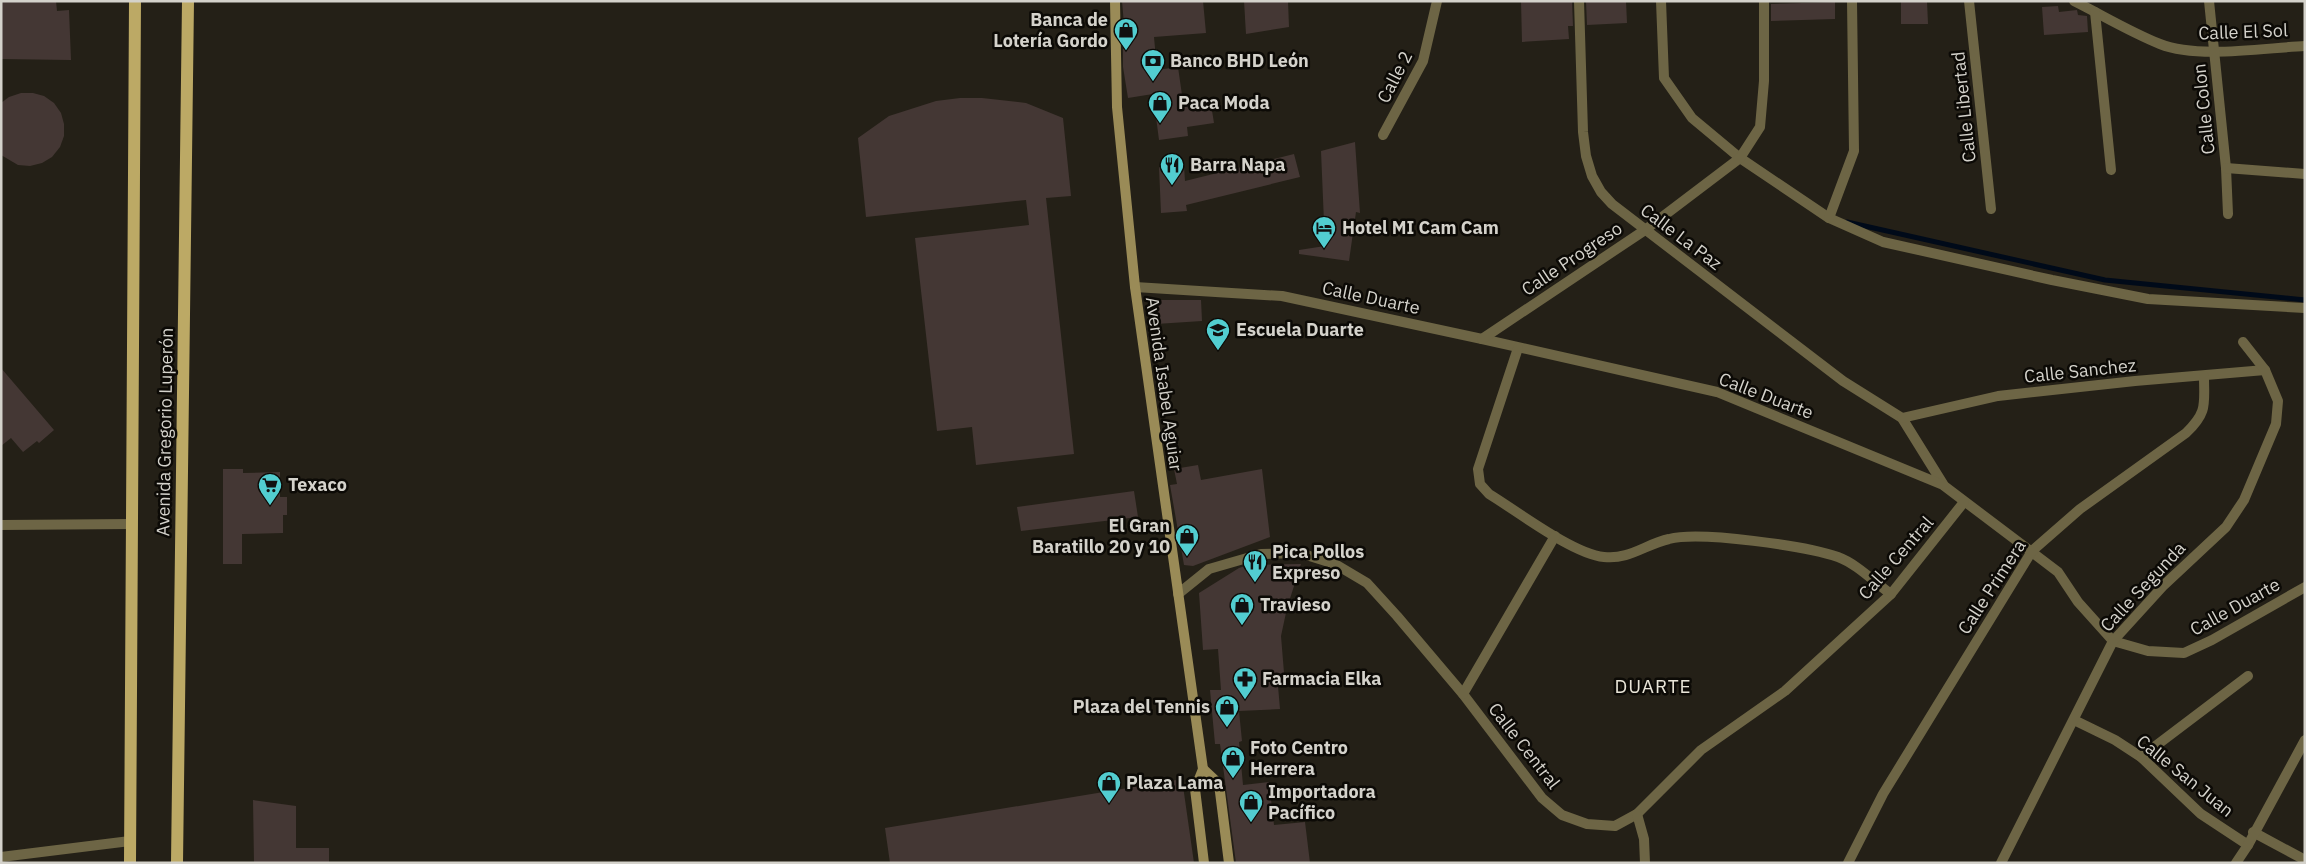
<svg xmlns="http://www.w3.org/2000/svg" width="2306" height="864" font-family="'IBM Plex Sans',sans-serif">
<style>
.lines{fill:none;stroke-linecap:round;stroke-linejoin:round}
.stream{stroke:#000a19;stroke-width:5}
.building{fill:#443734}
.street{stroke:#6d6545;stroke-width:10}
.secondary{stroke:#9a8b57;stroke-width:10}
.primary{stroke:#bca965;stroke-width:12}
.labels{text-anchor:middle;stroke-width:5;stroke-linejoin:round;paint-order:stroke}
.poi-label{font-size:18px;font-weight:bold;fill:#d4d2cb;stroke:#0c0a06;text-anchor:start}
.street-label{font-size:18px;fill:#d4d2cb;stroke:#0c0a06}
.neighbourhood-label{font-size:19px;letter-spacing:1px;fill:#e8e4d7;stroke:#0c0a06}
</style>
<rect width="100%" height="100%" fill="#242017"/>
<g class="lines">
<!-- stream -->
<polyline class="stream" points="1847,222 2105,280 2305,300"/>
</g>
<!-- building -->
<g class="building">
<polygon points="1,1 56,1 57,11 69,10 71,60 1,59"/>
<polygon points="1122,1 1203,1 1206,33 1154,37 1157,70 1178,67 1183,102 1210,98 1214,123 1187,127 1188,136 1159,140 1153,94 1128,98 1123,67 1123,49 1126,48"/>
<polygon points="1244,1 1288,1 1289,27 1246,34"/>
<polygon points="1521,1 1572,1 1573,26 1568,26 1569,39 1522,42"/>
<polygon points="1586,1 1626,1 1627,23 1587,25"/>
<polygon points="1901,1 1927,1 1928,24 1901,24"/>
<polygon points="1835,2 1835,19 1771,21 1771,4"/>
<polygon points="2058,6 2059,12 2077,10 2078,15 2087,16 2088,32 2044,35 2042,7"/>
<polygon points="21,93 33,93 44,96 54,103 61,113 64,124 64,136 60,147 52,157 42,163 30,166 18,165 1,155 1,103 9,97"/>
<polygon points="960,98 982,98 1026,103 1063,118 1071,196 1046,198 1074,454 976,465 972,427 937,431 915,238 1029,225 1026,200 866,217 858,138 889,116 936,101"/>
<polygon points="1355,142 1360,213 1356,212 1349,261 1299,254 1299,250 1325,246 1321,151"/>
<polygon points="1294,154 1300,177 1186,205 1187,211 1161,213 1159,167 1184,166 1185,181"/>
<polygon points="1155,300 1201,300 1202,321 1156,324"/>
<polygon points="1,368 54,430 39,443 37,441 23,452 11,438 1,446"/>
<polygon points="1198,465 1201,480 1262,469 1270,537 1193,566 1184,565 1170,485 1177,484 1174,469"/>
<polygon points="223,469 243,469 243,473 280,472 280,497 287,497 287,515 283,515 283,533 242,534 242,564 223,564"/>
<polygon points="1134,491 1138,517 1021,531 1017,507"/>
<polygon points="1301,564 1287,608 1281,636 1285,685 1278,686 1280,709 1239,711 1242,741 1239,742 1243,785 1269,782 1274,825 1305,822 1310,863 1236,863 1220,744 1215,744 1210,690 1221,690 1218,649 1203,650 1199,593 1239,568 1248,565"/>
<polygon points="1182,779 1194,863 890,863 885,828"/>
<polygon points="253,800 296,806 296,848 329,848 329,863 254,863"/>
</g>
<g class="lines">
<!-- street -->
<g class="street">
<polyline points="1579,1 1583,132 1586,156 1592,176 1601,192 1612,204 1843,381 1902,418 1943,484"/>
<polyline points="1661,1 1664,78 1692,118 1740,158 1829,218 1883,242 2052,280 2148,299 2305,308"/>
<polyline points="1969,1 1991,209"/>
<path d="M2074 1C2102 15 2130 32 2160 44 2198 59 2263 48 2305 46"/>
<polyline points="2209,1 2226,168 2228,214"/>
<polyline points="2095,12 2111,170"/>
<polyline points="1383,135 1423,61 1437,1"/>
<polyline points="2226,168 2305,174"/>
<polyline points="1829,218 1854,151 1852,1"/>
<polyline points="1135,287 1282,296 1482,339 1717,392 1943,485 2058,572 2078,602 2113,641 2148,651 2184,653 2212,640 2305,587"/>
<polyline points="1482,339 1645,230 1740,158 1760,127 1764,81 1764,1"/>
<path d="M1518 348 1478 469 1480 484 1489 494C1517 511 1573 554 1604 557 1629 560 1646 544 1669 539 1701 531 1806 546 1838 557 1857 564 1874 582 1891 594"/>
<polyline points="1902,418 1998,396 2135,381 2265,370"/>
<polyline points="1,525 132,524"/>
<polyline points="1178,594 1209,569 1261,554 1300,553 1335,564 1367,583 1397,616 1463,694 1542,798 1562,815 1587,824 1615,826 1637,814 1701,750 1785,691 1891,594 1964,502"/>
<polyline points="1463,694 1555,536"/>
<polyline points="2074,720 2115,740 2141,757 2201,814 2248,845"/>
<polyline points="2141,757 2248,676"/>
<polyline points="1637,814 1644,839 1645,863"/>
<polyline points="2253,832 2305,860"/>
<polyline points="1,857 130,841"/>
<path d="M1848 863 1883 794 2032 551 2080 509 2186 433C2208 412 2204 404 2204 376"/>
<polyline points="2001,863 2113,641 2164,585 2226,527 2244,500 2276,424 2278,401 2265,370 2243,342"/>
<polyline points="2236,863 2248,845 2305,740"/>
</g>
<!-- secondary -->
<g class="secondary">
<polyline points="1115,1 1117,107 1135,287 1203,769 1195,789 1204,863"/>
<polyline points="1203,769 1219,784 1229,863"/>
</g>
<!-- primary -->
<g class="primary">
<polyline points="130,863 135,1"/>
<polyline points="177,863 188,1"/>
</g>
</g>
<!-- icons -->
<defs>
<g id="shop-pin" transform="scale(1.25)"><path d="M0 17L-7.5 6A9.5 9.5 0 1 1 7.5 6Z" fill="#52cdd0" stroke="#0c0a06"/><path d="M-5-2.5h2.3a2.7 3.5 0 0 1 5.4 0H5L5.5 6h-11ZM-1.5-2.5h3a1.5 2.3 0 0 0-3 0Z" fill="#111"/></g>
<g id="bank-pin" transform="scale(1.25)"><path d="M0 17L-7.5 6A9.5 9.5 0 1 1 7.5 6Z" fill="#52cdd0" stroke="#0c0a06"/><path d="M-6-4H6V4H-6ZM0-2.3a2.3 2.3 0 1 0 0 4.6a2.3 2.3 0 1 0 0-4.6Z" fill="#111"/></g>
<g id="restaurant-pin" transform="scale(1.25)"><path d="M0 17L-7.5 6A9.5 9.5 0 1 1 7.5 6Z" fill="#52cdd0" stroke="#0c0a06"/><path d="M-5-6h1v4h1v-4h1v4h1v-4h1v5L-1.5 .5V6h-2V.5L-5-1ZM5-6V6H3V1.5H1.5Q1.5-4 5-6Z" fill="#111"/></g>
<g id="hotel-pin" transform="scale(1.25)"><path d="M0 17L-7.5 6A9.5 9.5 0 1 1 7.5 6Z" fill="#52cdd0" stroke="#0c0a06"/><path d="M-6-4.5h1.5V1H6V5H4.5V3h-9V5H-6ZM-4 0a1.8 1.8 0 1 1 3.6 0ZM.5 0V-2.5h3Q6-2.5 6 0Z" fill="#111"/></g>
<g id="school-pin" transform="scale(1.25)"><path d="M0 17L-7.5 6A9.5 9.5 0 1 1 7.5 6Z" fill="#52cdd0" stroke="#0c0a06"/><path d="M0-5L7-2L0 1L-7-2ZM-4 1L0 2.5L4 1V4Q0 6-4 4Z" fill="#111"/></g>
<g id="supermarket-pin" transform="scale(1.25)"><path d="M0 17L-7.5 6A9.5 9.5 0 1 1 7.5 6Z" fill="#52cdd0" stroke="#0c0a06"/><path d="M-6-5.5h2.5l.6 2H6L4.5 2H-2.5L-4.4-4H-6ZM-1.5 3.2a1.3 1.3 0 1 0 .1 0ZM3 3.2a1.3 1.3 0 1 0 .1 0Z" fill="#111"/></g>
<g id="pharmacy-pin" transform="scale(1.25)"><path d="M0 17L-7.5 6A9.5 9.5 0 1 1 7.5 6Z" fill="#52cdd0" stroke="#0c0a06"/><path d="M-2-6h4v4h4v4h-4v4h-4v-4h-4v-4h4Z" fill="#111"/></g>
</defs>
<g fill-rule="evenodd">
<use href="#shop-pin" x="1126" y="30"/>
<use href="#bank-pin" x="1153" y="61"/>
<use href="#shop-pin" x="1160" y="103"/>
<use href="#restaurant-pin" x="1172" y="165"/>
<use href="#hotel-pin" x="1324" y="228"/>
<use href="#school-pin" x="1218" y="330"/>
<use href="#supermarket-pin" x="270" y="485"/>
<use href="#shop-pin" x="1187" y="536"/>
<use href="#restaurant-pin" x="1255" y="562"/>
<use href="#shop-pin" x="1242" y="605"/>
<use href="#pharmacy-pin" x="1245" y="679"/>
<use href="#shop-pin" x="1227" y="707"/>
<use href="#shop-pin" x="1233" y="758"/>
<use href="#shop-pin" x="1109" y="783"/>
<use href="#shop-pin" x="1251" y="802"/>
</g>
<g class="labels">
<!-- poi labels -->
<g class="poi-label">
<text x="1108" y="26" text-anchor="end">Banca de<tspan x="1108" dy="21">Lotería Gordo</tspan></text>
<text x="1170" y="67">Banco BHD León</text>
<text x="1178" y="109">Paca Moda</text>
<text x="1190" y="171">Barra Napa</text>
<text x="1342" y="234">Hotel MI Cam Cam</text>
<text x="1236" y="336">Escuela Duarte</text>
<text x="288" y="491">Texaco</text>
<text x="1170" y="532" text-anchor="end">El Gran<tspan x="1170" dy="21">Baratillo 20 y 10</tspan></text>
<text x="1272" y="558">Pica Pollos<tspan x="1272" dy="21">Expreso</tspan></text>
<text x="1260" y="611">Travieso</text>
<text x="1262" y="685">Farmacia Elka</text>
<text x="1210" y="713" text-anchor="end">Plaza del Tennis</text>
<text x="1250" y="754">Foto Centro<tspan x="1250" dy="21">Herrera</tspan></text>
<text x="1126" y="789">Plaza Lama</text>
<text x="1268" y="798">Importadora<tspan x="1268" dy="21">Pacífico</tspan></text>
</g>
<!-- street labels -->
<g class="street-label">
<text transform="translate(2243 32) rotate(-2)" y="6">Calle El Sol</text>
<text transform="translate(1395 77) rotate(-63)" y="6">Calle 2</text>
<text transform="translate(1964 107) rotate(-96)" y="6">Calle Libertad</text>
<text transform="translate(2204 109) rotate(-96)" y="6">Calle Colon</text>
<text transform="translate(1681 237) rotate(37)" y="6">Calle La Paz</text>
<text transform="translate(1572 259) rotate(-34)" y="6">Calle Progreso</text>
<text transform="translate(1371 298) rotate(12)" y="6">Calle Duarte</text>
<text transform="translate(2080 371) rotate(-6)" y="6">Calle Sanchez</text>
<text transform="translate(1164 384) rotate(82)" y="6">Avenida Isabel Aguiar</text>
<text transform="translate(1766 396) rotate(21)" y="6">Calle Duarte</text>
<text transform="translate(165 432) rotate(-89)" y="6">Avenida Gregorio Luperón</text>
<text transform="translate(1896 558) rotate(-49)" y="6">Calle Central</text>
<text transform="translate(1992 587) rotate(-57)" y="6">Calle Primera</text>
<text transform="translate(2143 587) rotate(-47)" y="6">Calle Segunda</text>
<text transform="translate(2235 607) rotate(-29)" y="6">Calle Duarte</text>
<text transform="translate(1524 746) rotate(52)" y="6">Calle Central</text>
<text transform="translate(2185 776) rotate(39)" y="6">Calle San Juan</text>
</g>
<!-- neighbourhood labels -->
<g class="neighbourhood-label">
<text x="1653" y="693">DUARTE</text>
</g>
</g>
<!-- border -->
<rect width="2306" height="864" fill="none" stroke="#d4d2cb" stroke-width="5"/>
</svg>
